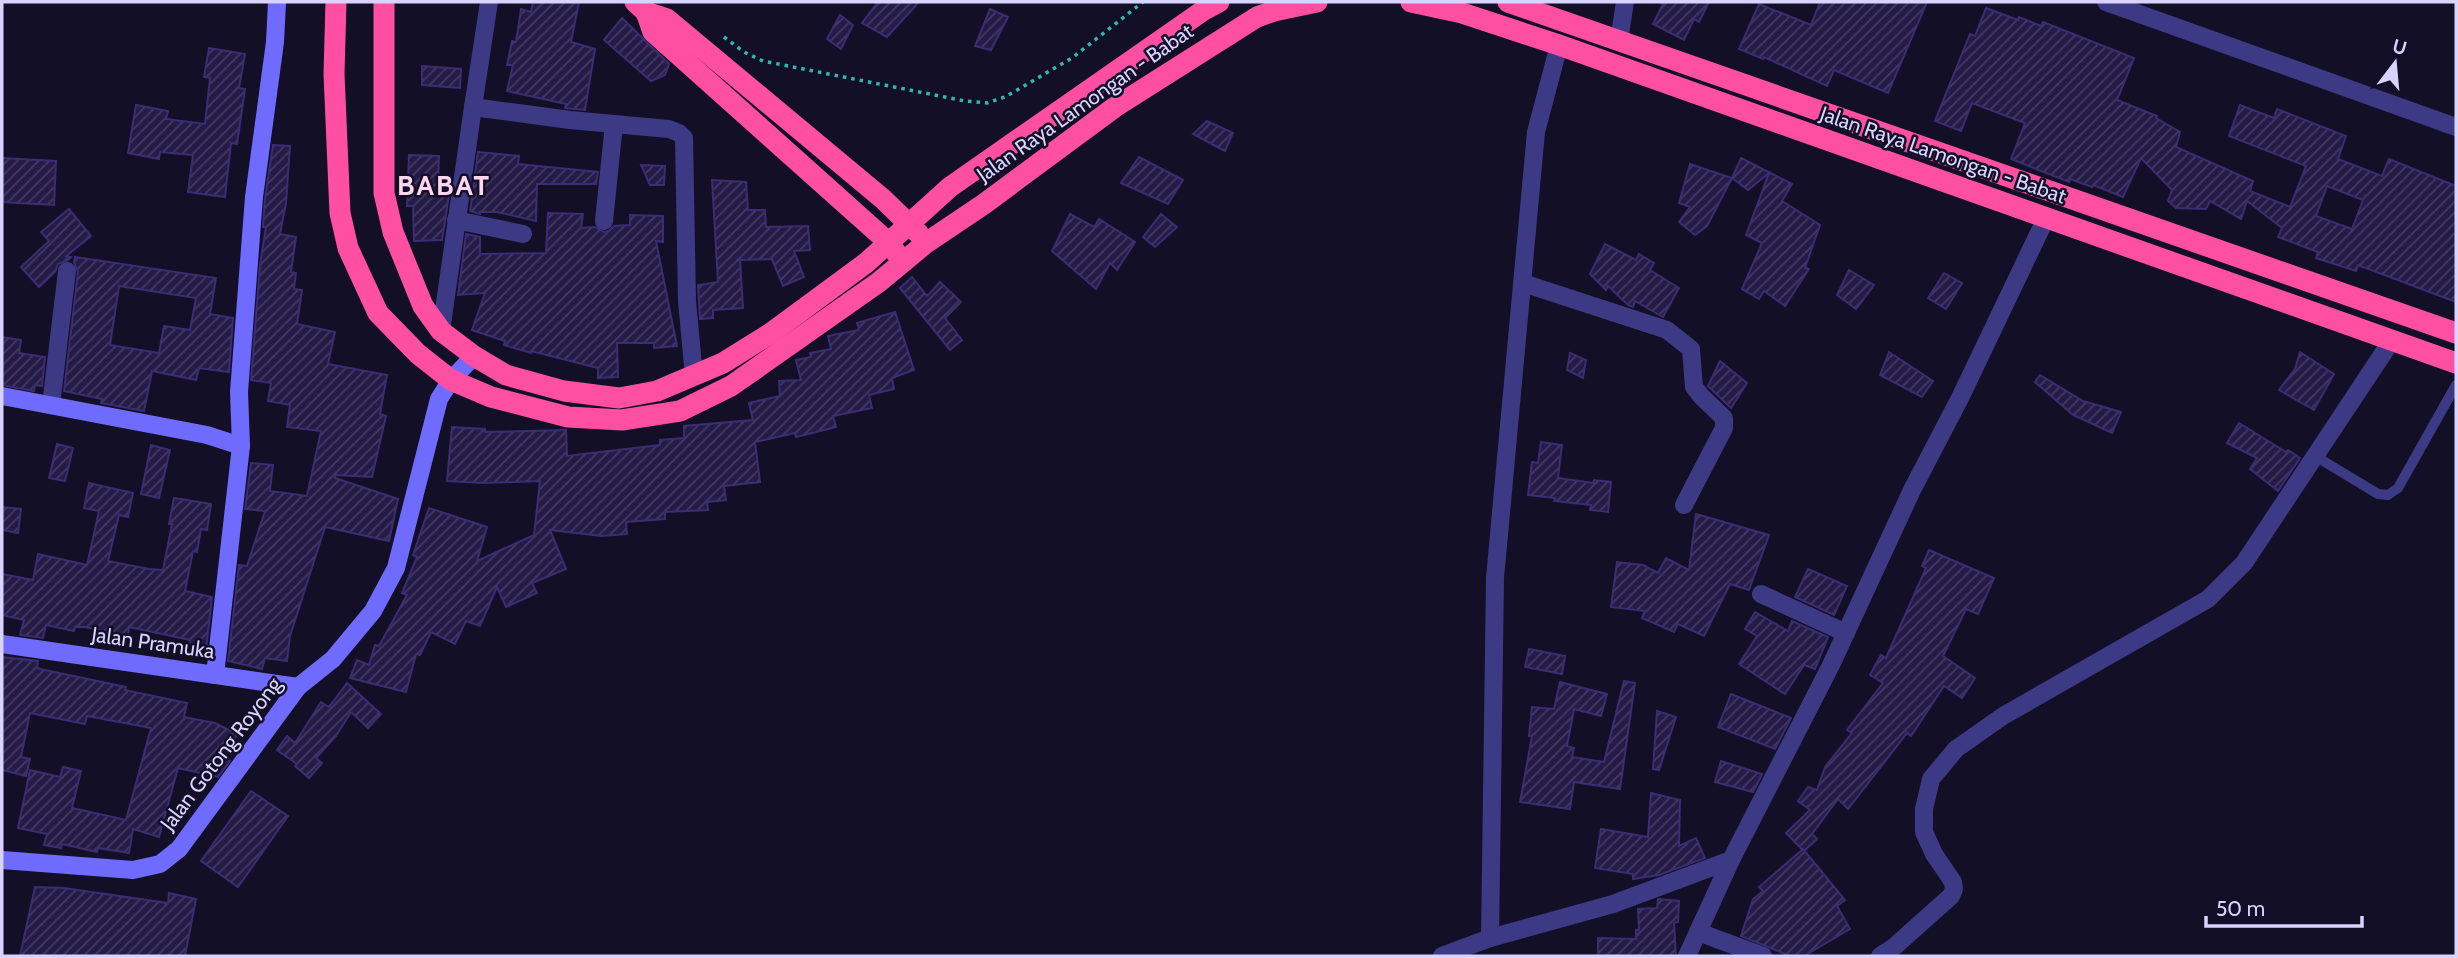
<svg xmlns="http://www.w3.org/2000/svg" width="2458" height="958" font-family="Cabin,sans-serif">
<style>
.building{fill:url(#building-hatch);stroke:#3b2d73;stroke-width:2;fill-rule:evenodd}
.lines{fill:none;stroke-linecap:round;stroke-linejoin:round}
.path{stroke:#2fb8b0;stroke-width:3.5;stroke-dasharray:3.5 5;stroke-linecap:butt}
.lane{stroke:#3d3a85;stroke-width:10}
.street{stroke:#3d3a85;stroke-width:18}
.secondary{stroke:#6f6bff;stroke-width:18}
.highway{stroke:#ff4fa3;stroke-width:21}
.labels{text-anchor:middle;stroke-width:5;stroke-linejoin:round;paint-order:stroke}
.street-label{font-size:21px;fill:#d9d4ff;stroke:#130f26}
.district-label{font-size:28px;font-weight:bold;letter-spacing:2px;fill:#ffd6f0;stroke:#130f26}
</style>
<defs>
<pattern id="building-hatch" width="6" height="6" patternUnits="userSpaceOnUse" patternTransform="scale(1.75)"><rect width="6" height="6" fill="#241b47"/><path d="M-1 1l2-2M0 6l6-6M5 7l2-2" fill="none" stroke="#433b63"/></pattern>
</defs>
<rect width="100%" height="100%" fill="#130f26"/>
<!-- building -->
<g class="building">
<polygon points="533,2 579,2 571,42 595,49 585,110 565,108 566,104 507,91 513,65 507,65 512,41 516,42 521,9 531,12"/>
<polygon points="878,2 919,2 887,37 862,23"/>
<polygon points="1659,2 1709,2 1699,22 1694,19 1684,40 1653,24 1663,4"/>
<polygon points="1820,2 1927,2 1888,93 1834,70 1827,86 1764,57 1763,59 1739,49 1759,4 1811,25"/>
<path d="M1986 8 2018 20 2019 17 2041 26 2043 22 2134 58 2117 100 2157 116 2156 118 2180 132 2176 147 2253 181 2250 191 2290 207 2306 166 2229 136 2240 105 2274 118 2277 109 2346 136 2338 159 2382 176 2389 159 2456 186V302L2358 265 2356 271 2316 258 2318 252 2278 237 2282 228 2247 201 2241 219 2210 201 2206 209 2176 208 2168 201 2172 190 2141 158 2123 197 2093 185 2092 187 2070 179 2069 182 2011 159 2025 123 1972 103 1961 131 1935 121 1970 34 1975 36ZM2327 186 2363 200 2352 229 2316 216Z"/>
<polygon points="990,9 1008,17 991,50 975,46"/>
<polygon points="840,15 853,25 841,49 827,39"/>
<polygon points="622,18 669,64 665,75 651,81 604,40"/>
<polygon points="209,48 245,54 239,88 245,89 237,144 231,143 225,197 188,192 193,155 160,152 159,159 128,153 136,105 168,111 166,119 205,124 210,78 204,77"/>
<polygon points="422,66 461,69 460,88 422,85"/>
<polygon points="1207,121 1233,133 1225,151 1193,134"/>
<polygon points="273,145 290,146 286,203 280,234 296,237 291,272 296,273 294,289 302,290 297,324 335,332 328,364 387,375 380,414 386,416 372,477 335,475 335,478 398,499 389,541 325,527 290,636 287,661 265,658 262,669 228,661 239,565 247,566 265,511 245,509 251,463 273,465 270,491 307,496 321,431 287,427 290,405 268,401 271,383 251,380 260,265 266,227 263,227 265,198"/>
<polygon points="478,152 519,156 518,164 598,172 596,184 537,184 536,221 497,212 480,212 480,214 470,211"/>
<polygon points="409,155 439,156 438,182 451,182 442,240 414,241 413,206 407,206"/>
<polygon points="1139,157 1183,180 1168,204 1121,183"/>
<polygon points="2,158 56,161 54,205 2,202"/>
<polygon points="1741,158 1792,184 1782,201 1820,225 1805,268 1809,269 1785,306 1764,291 1759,299 1742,289 1762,243 1746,235 1769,173 1748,190 1732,178"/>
<polygon points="1690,164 1732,178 1707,226 1695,235 1679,222 1690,207 1679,203"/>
<polygon points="641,165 665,166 664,185 650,185"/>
<polygon points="712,180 746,182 748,210 765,210 766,227 808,226 810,250 794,251 804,277 783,286 772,259 740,260 743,308 713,310 713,318 700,319 698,285 718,282"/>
<polygon points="69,209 91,236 66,256 71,257 68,260 58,264 55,272 39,287 21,267 49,241 41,232"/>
<polygon points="548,213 583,214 581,228 595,227 604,232 609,231 614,226 630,225 630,215 663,216 663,242 656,241 677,346 654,348 654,343 617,343 618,377 598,378 598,368 531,351 531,353 504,345 505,341 472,330 485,293 458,295 466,234 480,237 480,254 546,253"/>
<polygon points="1070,214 1094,227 1099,219 1135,242 1117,270 1110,263 1096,289 1052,251"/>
<polygon points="1161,214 1177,227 1155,247 1143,237"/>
<polygon points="1605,244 1636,260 1639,254 1654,263 1650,270 1679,288 1663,317 1635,301 1633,307 1628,305 1608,286 1606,290 1590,274"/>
<path d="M75 257 216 278 210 314 233 318 229 372 199 368 196 380 152 371 144 411 101 403 102 399 64 391 78 272 74 262ZM119 286 196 298 190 330 164 326 159 353 110 345Z"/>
<polygon points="1849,270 1874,285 1856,309 1837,295"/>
<polygon points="1944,273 1962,283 1946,309 1928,298"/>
<polygon points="912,277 927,296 940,282 961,302 945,318 962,340 950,350 900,288"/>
<polygon points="895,312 914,370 892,378 894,389 869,395 872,408 833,416 836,427 796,437 795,433 755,442 760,482 724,486 726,500 707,502 708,510 665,512 665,519 626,522 627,534 601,536 550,530 566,569 532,583 537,593 506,607 497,587 480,626 466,621 455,644 431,632 420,655 416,654 406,692 350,678 357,660 369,665 375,645 379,646 407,595 402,593 417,557 413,555 429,508 487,527 477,561 534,535 540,481 484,483 447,481 452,427 485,429 485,432 566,430 567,456 660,445 660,440 684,438 684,426 753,420 749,403 780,396 779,381 801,380 796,360 811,357 810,353 831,349 828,336 859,330 857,323"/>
<polygon points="2,337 21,340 19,353 45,357 42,386 35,385 34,391 2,385"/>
<polygon points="1889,352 1933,381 1922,397 1880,375"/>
<polygon points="2300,352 2334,374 2314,410 2279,390 2295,369"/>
<polygon points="1570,353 1586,360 1583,378 1567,370"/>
<polygon points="1720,361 1747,383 1731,408 1708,386"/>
<polygon points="2040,375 2083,401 2121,412 2112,433 2073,415 2035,382"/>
<polygon points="2239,423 2286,452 2288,450 2300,458 2278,491 2250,469 2257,458 2227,443"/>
<polygon points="1541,442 1562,445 1558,478 1593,483 1594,480 1611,482 1608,512 1590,510 1591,505 1554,501 1555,498 1528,495 1532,462 1538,463"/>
<polygon points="57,444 73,448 65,481 49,478"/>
<polygon points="151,445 170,450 159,498 141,494"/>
<polygon points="89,483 133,493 128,517 119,515 108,561 149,569 163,570 172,524 169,524 174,498 211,504 207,530 201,529 197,552 193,551 185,591 212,597 206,650 189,647 190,640 129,627 128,636 85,627 75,627 74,631 46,625 43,638 20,635 24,620 2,615 2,574 33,580 38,554 87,565 99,511 84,508"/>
<polygon points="2,507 21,509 18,533 2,530"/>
<polygon points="1696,514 1769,535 1749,590 1730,584 1704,636 1678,624 1674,632 1642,618 1645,611 1611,607 1617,562 1643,565 1658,573 1666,558 1689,570"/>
<polygon points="1929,550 1994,578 1978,614 1966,609 1943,656 1975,678 1962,698 1944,686 1911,736 1907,733 1848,809 1838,799 1812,834 1817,839 1804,851 1786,833 1810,810 1798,801 1808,787 1817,790 1825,767 1852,733 1847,730 1883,683 1870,675 1881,655 1886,658 1926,568 1922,566"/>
<polygon points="1808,569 1847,586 1834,615 1795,597"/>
<polygon points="1755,612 1788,631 1792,621 1828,637 1815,669 1804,665 1785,694 1739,664 1757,636 1745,629"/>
<polygon points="1529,649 1565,656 1562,674 1525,667"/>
<polygon points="2,657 38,661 37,667 40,669 126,687 125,690 187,703 184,717 215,723 237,734 225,759 230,761 218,777 178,768 159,837 133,829 129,853 98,848 97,852 62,844 61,848 44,845 47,834 18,828 30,770 60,777 63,767 81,771 72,808 126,820 151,728 87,716 85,724 30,713 21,757 30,759 26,776 2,770"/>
<polygon points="1624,681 1635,683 1620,789 1574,782 1570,809 1520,802 1532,736 1529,736 1532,707 1554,709 1560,682 1607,694 1601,716 1574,709 1567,746 1574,748 1572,757 1604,762"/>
<polygon points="347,683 381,714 368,728 351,712 336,736 316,758 322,763 309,778 295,766 297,764 277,750 287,736 295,743 321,702 329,707"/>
<polygon points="1731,694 1791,718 1775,749 1718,727"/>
<polygon points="1657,711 1676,717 1659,770 1653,769"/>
<polygon points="1721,761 1762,774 1753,792 1715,782"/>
<polygon points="251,791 288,816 238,887 201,861"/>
<polygon points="1651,793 1680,800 1679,846 1696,838 1705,858 1659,875 1633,879 1633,874 1595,868 1601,829 1648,837"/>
<polygon points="1803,849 1845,900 1837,906 1850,929 1804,956 1790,956 1741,936 1753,899 1763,891 1759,887"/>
<polygon points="35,887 64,888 168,903 169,893 196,899 185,956 20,956"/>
<polygon points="1658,899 1679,901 1678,922 1674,923 1676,956 1598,956 1598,938 1636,939 1636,930 1639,930 1638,909 1657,908"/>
</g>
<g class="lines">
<!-- path -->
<polyline class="path" points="724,37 744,52 763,61 965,101 987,103 1005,97 1072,58 1143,2"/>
<!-- lane -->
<polyline class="lane" points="2315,456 2378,494 2388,495 2398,488 2456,385"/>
<!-- street -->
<g class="street">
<polyline points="489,2 473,107 570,120 669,129 679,133 684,138 687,301 694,376"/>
<polyline points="2106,2 2456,127"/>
<polyline points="1619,41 1625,2"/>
<polyline points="456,220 523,234"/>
<polyline points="604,221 614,124"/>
<polyline points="1523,283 1667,330 1691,349 1694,387 1702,397 1724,418 1724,428 1684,505"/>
<polyline points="441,331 473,107"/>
<polyline points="51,405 67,271"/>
<polyline points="1761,594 1846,633"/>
<polyline points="1698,932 1763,956"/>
<polyline points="1490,938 1495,578 1536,132 1559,45"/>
<polyline points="1442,956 1490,938 1613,904 1731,860"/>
<polyline points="1687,956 1731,860 1831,665 1912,490 1960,398 2046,218"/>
<polyline points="1880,956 1894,947 1951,896 1954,889 1953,882 1934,854 1924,832 1924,809 1931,779 1956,749 2003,716 2208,599 2244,563 2392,340"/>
</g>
<!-- secondary -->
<g class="secondary">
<polyline points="2,396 207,435 241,446"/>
<polyline points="2,644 298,687"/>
<polyline points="215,675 241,446 239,392 254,197 275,42 277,2"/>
<polyline points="2,860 133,870 160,864 179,849 298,687 333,659 373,611 396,568 439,399 451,380 474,356"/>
</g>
<!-- highway -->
<g class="highway">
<polyline points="336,2 334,74 340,213 348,248 378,313 418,354 451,380 491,397 568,417 622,420 680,411 731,386 879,282 926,243 984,204 1115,107 1257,17 1274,11 1317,2"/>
<polyline points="384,2 384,193 393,232 423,306 441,331 474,356 506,375 564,391 619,398 657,391 723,363 771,333 866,263 950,187 1204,10 1219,2"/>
<polyline points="635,2 646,12 667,19 883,199 919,234"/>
<polyline points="1411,2 1462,13 1559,45 2456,363"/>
<polyline points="1508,2 2456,333"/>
<polyline points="646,12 653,32 888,242 897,254"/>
</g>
</g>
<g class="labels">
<!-- street labels -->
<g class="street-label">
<text transform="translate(1085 103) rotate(-35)" y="7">Jalan Raya Lamongan - Babat</text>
<text transform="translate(1943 155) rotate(19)" y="7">Jalan Raya Lamongan - Babat</text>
<text transform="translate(153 643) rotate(8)" y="7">Jalan Pramuka</text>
<text transform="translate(221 754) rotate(-53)" y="7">Jalan Gotong Royong</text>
</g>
<!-- district labels -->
<g class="district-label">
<text x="444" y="195">BABAT</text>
</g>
</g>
<!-- border -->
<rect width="2458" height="958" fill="none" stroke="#d9d4ff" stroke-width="7"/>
<!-- north arrow -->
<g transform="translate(2395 63) rotate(16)" stroke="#130f26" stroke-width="5" paint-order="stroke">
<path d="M0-5L12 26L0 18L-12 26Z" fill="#d9d4ff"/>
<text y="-10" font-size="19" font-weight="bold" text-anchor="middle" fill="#d9d4ff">U</text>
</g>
<!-- scale -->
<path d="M2206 916v10h156v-10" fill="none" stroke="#d9d4ff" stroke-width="3.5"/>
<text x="2216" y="916" font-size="21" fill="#d9d4ff" stroke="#130f26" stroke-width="5" paint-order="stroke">50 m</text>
</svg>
